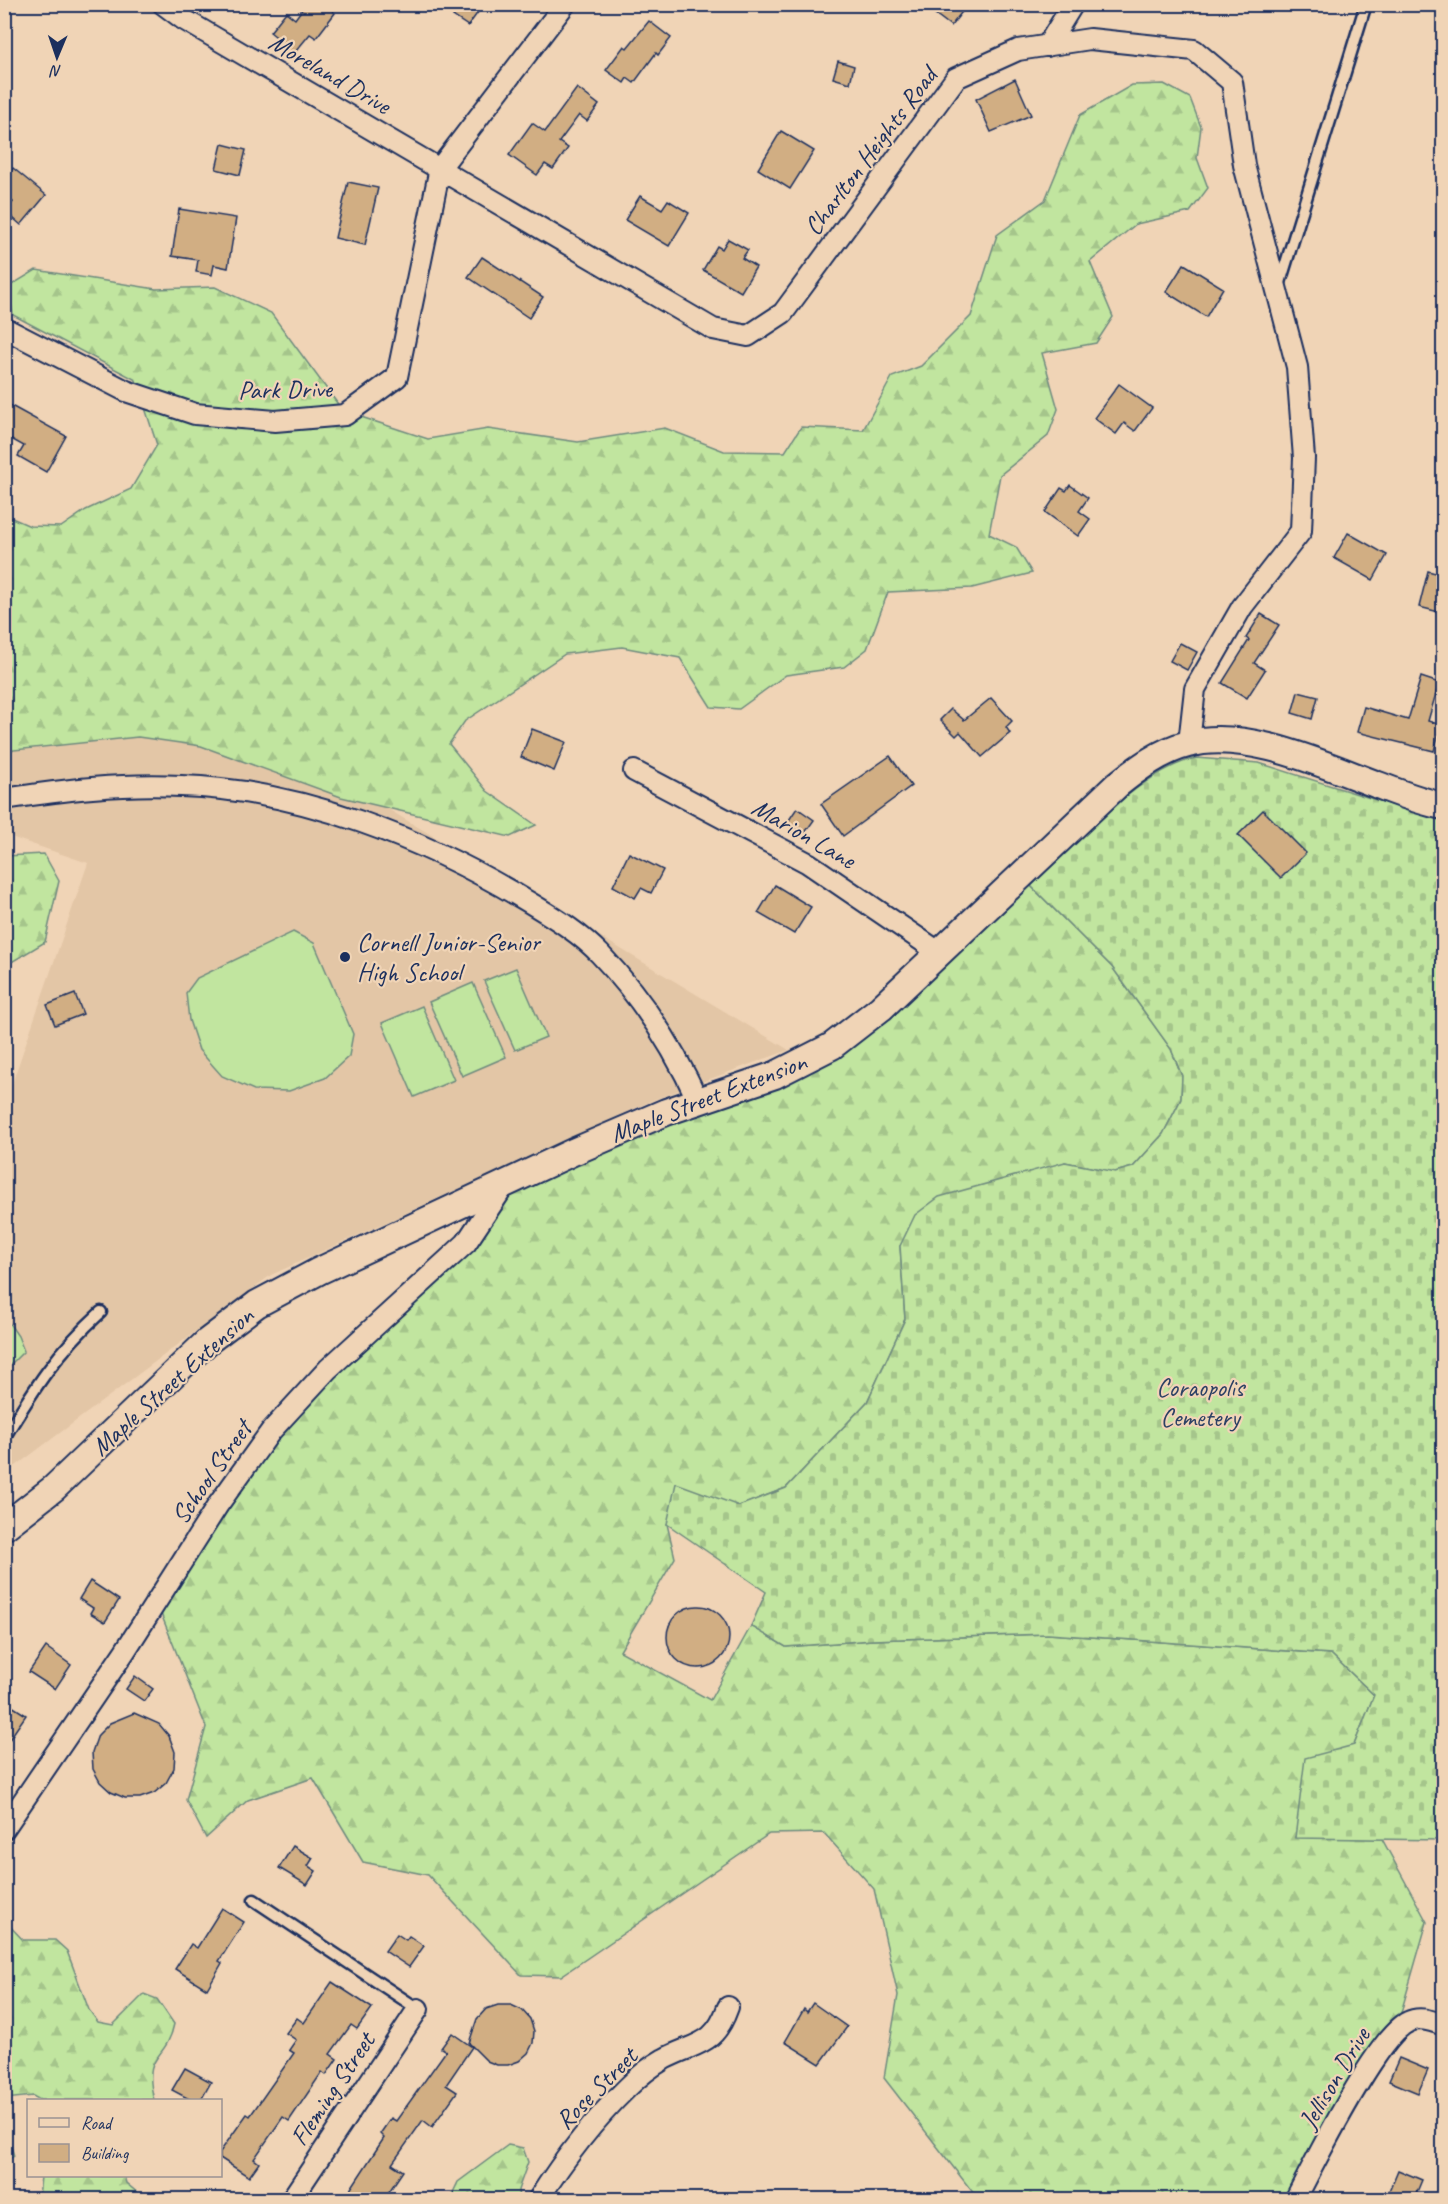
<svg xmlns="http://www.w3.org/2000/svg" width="1448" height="2204" font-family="Caveat,sans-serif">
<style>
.built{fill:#e3c6a6}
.forest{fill:url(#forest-firs);stroke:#6e8a7e;stroke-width:1.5}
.cemetery{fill:url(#cemetery-stones);stroke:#6e8a7e;stroke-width:1.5}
.pitch{fill:#c1e59f;stroke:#6e8a7e;stroke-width:1.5}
.building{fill:#d1ae83;stroke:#1b2f5e;stroke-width:1.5}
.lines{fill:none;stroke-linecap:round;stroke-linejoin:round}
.service-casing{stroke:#1b2f5e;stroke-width:15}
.minor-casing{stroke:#1b2f5e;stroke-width:24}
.tertiary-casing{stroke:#1b2f5e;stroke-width:30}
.service{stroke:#f0d4b6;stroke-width:10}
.minor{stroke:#f0d4b6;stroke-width:20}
.tertiary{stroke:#f0d4b6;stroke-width:26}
.poi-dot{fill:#1b2f5e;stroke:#f0d4b6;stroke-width:2}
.labels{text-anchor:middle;stroke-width:4.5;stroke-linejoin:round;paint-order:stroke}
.street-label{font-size:26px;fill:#1b2f5e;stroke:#f0d4b6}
.poi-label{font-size:26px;fill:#1b2f5e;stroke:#f0d4b6;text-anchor:start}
.park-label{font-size:26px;fill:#2c4164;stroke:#f0d4b6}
</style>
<defs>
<pattern id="forest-firs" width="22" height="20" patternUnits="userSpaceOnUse" patternTransform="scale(1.5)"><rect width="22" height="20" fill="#c1e59f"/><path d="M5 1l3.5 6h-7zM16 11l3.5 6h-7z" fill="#a5c58b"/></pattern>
<pattern id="cemetery-stones" width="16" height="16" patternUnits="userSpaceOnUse" patternTransform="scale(1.5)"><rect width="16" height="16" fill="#c1e59f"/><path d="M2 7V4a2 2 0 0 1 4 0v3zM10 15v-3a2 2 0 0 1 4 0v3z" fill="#a5c58b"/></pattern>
</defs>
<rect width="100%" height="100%" fill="#f0d4b6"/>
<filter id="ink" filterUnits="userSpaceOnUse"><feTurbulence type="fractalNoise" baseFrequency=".0167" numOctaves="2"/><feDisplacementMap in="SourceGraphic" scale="12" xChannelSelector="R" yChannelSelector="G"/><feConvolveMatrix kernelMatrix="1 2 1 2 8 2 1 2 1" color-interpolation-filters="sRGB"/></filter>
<g filter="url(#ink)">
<!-- built -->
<polygon class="built" points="5,579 789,1050 653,1100 271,1275 5,1474 5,1104 88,863 5,835"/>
<!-- forest -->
<g class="forest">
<polygon points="1164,84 1190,98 1201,127 1197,158 1208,188 1190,212 1136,224 1090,262 1113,317 1096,343 1042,353 1058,409 1048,436 1000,475 989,534 1016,547 1032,573 972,588 888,592 867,649 844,667 786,675 739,709 711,707 680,658 622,647 565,654 465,721 449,744 487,791 536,825 510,837 341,797 201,746 138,737 5,751 5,515 30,526 61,527 86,510 131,489 157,445 136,380 13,315 8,287 36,270 156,289 215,287 271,313 343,411 428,439 488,429 578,442 665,428 724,451 785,452 801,427 863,430 892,377 921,366 971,316 997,235 1045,200 1080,115 1132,85"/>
<polygon points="44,854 59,881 45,942 5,966 5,856"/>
<polygon points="1021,876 1112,967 1171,1049 1182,1076 1181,1099 1163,1134 1133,1167 1115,1172 1065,1162 900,1246 905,1319 867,1402 786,1488 739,1506 667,1524 675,1558 620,1651 710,1700 751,1626 786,1647 872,1640 1048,1634 1331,1654 1374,1695 1354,1745 1295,1837 1382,1839 1427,1922 1396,2030 1295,2199 978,2199 884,2078 898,1995 874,1889 824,1833 769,1834 561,1976 521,1975 428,1875 363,1862 313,1778 248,1800 206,1838 186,1800 206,1727 156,1601 245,1464 444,1266 506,1183 811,1058"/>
<path d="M5 1921 23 1940H55L67 1951 89 2010 98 2022 113 2025 144 1994 157 1999 174 2024C166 2063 142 2051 154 2100H40L33 2096 5 2099Z"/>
<polygon points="4,2125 14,2156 5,2162 4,2162"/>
<polygon points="508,2145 523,2148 528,2162 518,2190 519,2199 450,2199 458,2182"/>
<polygon points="41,2176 124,2176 126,2183 145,2199 39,2199"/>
</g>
<!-- cemetery -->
<path class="cemetery" d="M1196 758 1259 763 1443 821V1840L1295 1838 1305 1758 1354 1745 1374 1695 1331 1654 1048 1634 872 1640 786 1647 751 1626 766 1592 667 1524 676 1483 739 1506 786 1488 867 1402 905 1319 900 1246 915 1215 939 1197 1065 1162 1115 1172 1133 1167 1163 1134 1181 1099 1182 1076 1171 1049 1112 967 1031 886C1075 845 1138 771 1196 758Z"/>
<!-- pitch -->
<g class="pitch">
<polygon points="293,932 314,943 353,1034 349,1056 325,1078 289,1091 254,1090 222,1076 199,1050 189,1020 186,993 197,978"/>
<polygon points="516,968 546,1037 515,1050 484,981"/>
<polygon points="473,983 506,1057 462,1076 429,1002"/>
<polygon points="422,1006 454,1080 414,1097 382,1023"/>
<polygon points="5,1317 18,1336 24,1351 5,1370"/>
</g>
<!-- building -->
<g class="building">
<polygon points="306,4 324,4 335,13 316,38 310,34 291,57 276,45 280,40 270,32 286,12 295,19"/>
<polygon points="462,4 484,4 468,26 453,16"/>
<polygon points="922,4 968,4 951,26"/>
<polygon points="649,21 671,38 658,55 656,53 634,83 627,78 624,83 606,70 624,46 627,48"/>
<polygon points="838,61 854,66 850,83 833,78"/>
<polygon points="1015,79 1031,115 991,132 976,99"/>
<polygon points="577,88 599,105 587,121 579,115 559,142 568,148 553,169 545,164 537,175 509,155 532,123 545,132"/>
<polygon points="781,131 814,151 790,189 758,169"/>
<polygon points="222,144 246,150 240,175 216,169"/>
<polygon points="13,168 46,195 21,225 5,211 13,202 4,195 4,179"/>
<polygon points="348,182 378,188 365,245 335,238"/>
<polygon points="640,196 662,209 668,200 689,213 669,246 625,220"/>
<polygon points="179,209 236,218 228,268 214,265 212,275 196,272 198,260 172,256"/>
<polygon points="728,239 748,250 742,258 756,267 741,292 703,270 717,246 722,249"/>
<polygon points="482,257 543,297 529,318 468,277"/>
<polygon points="1184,264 1223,288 1206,317 1166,292"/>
<polygon points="1119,384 1152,408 1135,431 1124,423 1116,434 1094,418"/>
<polygon points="4,402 66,436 46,472 18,456 24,446 4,435"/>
<polygon points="1070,485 1088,498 1079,511 1090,519 1078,536 1045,512 1061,488 1066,491"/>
<polygon points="1348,533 1387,555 1373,580 1334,558"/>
<polygon points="1428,571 1443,575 1443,613 1419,607"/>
<polygon points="1261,614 1279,625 1254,663 1265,670 1247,698 1222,683 1249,640 1246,638"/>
<polygon points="1180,643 1197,652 1187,670 1170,661"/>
<polygon points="1421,677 1439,683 1428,721 1441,725 1434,751 1357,732 1364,707 1408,720"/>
<polygon points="1298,692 1318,697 1312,719 1292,713"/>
<polygon points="991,698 1012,721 1006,727 1010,733 982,757 960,732 956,736 940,720 951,709 964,720"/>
<polygon points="532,729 566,742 554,771 521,757"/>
<polygon points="890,756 911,786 843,836 821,804"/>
<polygon points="797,808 814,820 804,834 787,823"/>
<polygon points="1263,810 1306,853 1281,878 1238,835"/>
<polygon points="629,853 663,870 651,893 641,888 635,898 613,886"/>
<polygon points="775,885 811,907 794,934 758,913"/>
<polygon points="75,994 83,1014 55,1025 47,1005"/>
<polygon points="90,1581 119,1600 105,1622 90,1613 93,1608 79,1599"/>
<circle cx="698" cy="1637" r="31"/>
<polygon points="46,1647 71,1665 55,1689 29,1672"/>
<polygon points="135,1676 153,1689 144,1701 126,1689"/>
<polygon points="4,1701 26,1715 4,1747"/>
<polygon points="134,1713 159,1724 169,1736 175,1752 174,1768 166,1783 154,1793 140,1798 125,1798 111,1792 100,1782 93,1769 92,1752 98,1735 110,1723"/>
<polygon points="293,1846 313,1858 308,1866 316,1871 307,1885 279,1868"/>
<polygon points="222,1908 244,1922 219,1961 222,1963 207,1989 175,1969 191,1944 197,1948"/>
<polygon points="397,1934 406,1940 409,1936 424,1946 409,1967 385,1951"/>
<polygon points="332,1982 372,2008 357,2029 351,2025 330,2054 337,2059 326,2075 322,2072 289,2121 283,2117 254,2159 259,2163 249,2177 220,2158 220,2152 247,2114 250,2116 294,2053 289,2050 296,2040 286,2033 297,2018 304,2023"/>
<polygon points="813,2003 847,2027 820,2064 785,2042 804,2009 807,2012"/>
<polygon points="498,2005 511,2005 522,2010 530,2019 534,2031 533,2043 528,2053 519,2061 508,2065 497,2065 487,2061 469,2043 477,2019 486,2009"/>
<polygon points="452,2033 472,2047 446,2085 457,2092 432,2127 423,2120 392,2164 403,2171 384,2199 344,2199 384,2138 380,2134 391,2118 396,2121 446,2051 441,2048"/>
<polygon points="1399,2058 1428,2070 1418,2093 1389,2081"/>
<polygon points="185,2068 211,2082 201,2100 191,2100 172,2090"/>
<polygon points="1398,2170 1422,2180 1414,2199 1386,2199"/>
</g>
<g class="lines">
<!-- service casing -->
<g class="service-casing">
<g id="service">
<polyline points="1279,286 1366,4"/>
<path d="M4 1438C35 1387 57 1352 101 1312"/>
<polyline points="254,1900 418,2009"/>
</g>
</g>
<!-- minor casing -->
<g class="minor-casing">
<g id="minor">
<polyline points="163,4 183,19 713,329 748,336 783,313 956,78 1018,50 1090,39 1194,50 1232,82 1244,165 1297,367 1304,458 1301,531 1242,607 1195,689 1189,743"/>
<polyline points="1047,46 1073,4"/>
<polyline points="4,328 126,391 195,414 275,421 345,415 397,377 440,168 565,4"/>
<polyline points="634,771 808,863 940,953"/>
<path d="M4 799C63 790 121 783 181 786 302 790 424 839 527 901 553 917 579 932 600 954 641 997 674 1048 698 1101"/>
<polyline points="4,1829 125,1651 218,1505 271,1431 328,1369 466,1243 506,1183"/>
<polyline points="291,2200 418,2009"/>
<path d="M538 2200C564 2159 593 2121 627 2088 638 2077 650 2067 664 2059 696 2042 714 2047 728 2007"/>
<path d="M1295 2200C1314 2164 1377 2036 1408 2022 1420 2016 1432 2021 1444 2025"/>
</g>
</g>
<!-- tertiary casing -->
<g class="tertiary-casing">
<path id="tertiary" d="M4 1527 54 1488 208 1341 257 1304 319 1271 573 1152 666 1112 775 1075 832 1046 881 1008 1117 785C1138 768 1161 751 1188 744 1245 728 1324 765 1378 785 1399 793 1421 802 1444 806"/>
</g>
<!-- service -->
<use href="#service" class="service"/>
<!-- minor -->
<use href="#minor" class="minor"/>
<!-- tertiary -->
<use href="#tertiary" class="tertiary"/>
</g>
</g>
<!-- markers -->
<circle class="poi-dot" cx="345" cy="957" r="6"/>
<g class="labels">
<!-- street labels -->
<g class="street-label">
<text transform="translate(330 73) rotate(30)" y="9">Moreland Drive</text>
<text transform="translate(870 151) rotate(-53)" y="9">Charlton Heights Road</text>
<text transform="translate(285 389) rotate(-1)" y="9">Park Drive</text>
<text transform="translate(804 833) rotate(30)" y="9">Marion Lane</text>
<text transform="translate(708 1097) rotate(-21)" y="9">Maple Street Extension</text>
<text transform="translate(172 1381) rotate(-42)" y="9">Maple Street Extension</text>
<text transform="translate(211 1472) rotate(-55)" y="9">School Street</text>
<text transform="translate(1334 2078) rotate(-59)" y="9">Jellison Drive</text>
<text transform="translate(596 2088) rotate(-45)" y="9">Rose Street</text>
<text transform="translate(332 2089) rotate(-56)" y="9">Fleming Street</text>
</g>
<!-- poi labels -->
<g class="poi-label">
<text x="357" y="951">Cornell Junior-Senior<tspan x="357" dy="30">High School</tspan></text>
</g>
<!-- park labels -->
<g class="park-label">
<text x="1200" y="1396">Coraopolis<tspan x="1200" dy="30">Cemetery</tspan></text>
</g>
</g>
<!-- margin -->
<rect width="1448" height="2204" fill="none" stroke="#f0d4b6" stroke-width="24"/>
<rect x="12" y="12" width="1424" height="2180" fill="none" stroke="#1b2f5e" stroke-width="2" filter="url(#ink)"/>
<!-- legend -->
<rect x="27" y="2099" width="195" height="78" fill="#f0d4b6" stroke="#9b9293" stroke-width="1.5"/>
<rect x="39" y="2118" width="30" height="9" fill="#f0d4b6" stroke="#9b9293" stroke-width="1.5"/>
<text x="81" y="2129" font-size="18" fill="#1b2f5e">Road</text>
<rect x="39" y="2144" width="30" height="18" fill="#d1ae83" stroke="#9b9293" stroke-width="1.5"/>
<text x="81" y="2159" font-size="18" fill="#1b2f5e">Building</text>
<!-- north arrow -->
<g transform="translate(57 57) rotate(182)" stroke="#f0d4b6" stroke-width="4.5" paint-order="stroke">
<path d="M0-4.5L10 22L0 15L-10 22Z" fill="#1b2f5e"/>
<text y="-9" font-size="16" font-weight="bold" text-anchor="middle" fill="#1b2f5e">N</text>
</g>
</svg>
